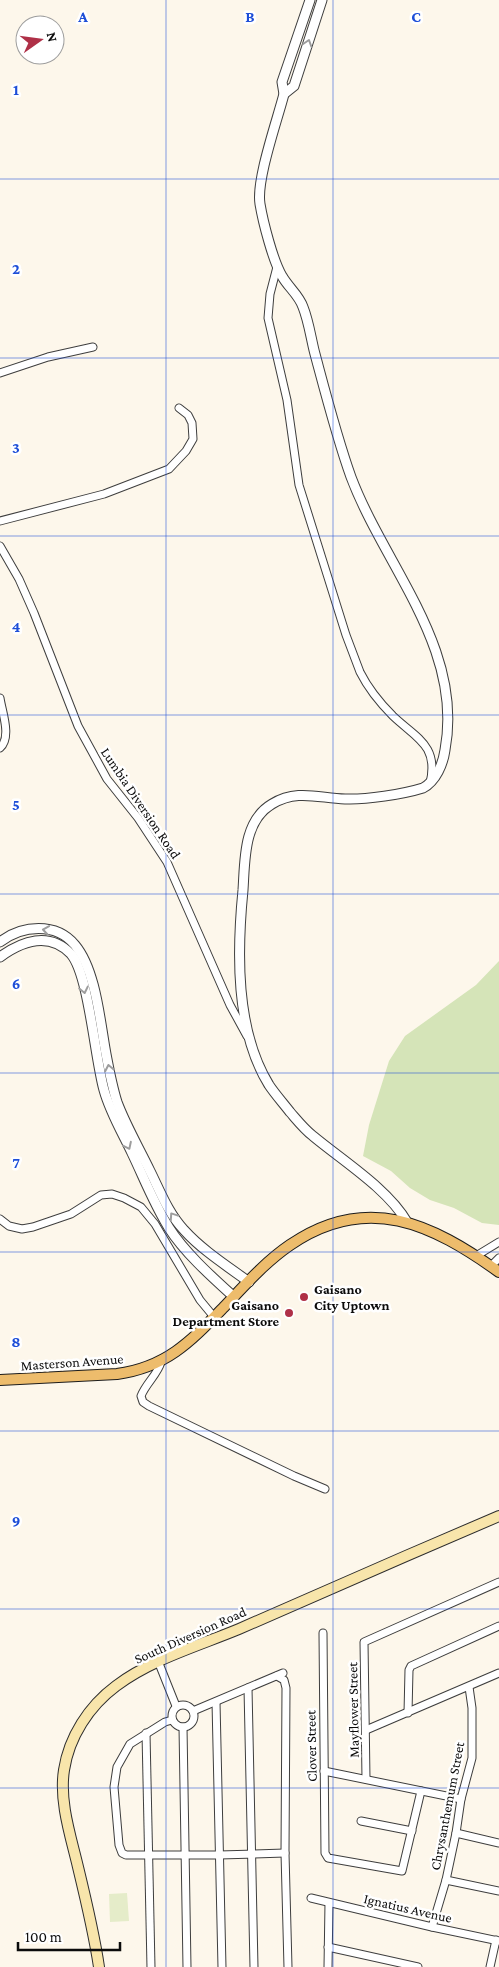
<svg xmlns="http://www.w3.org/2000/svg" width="499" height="1967" font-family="'Crimson Pro',serif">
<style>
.green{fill:#d5e4b8}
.pitch{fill:#e5ecc9}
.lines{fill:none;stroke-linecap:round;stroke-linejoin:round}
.minor-casing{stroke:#3e3e3e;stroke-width:9}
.tertiary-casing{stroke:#3e3e3e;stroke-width:11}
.secondary-casing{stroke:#2d2d2d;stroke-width:12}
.primary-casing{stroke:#1c1c1c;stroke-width:12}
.minor{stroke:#fff;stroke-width:7}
.tertiary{stroke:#fff;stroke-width:9}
.secondary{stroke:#f8e5ab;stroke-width:10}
.primary{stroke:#edbc6c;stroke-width:10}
.oneway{stroke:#9d9d9d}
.grid{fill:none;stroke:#1d4ed8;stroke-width:1;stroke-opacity:0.55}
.poi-dot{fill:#af3047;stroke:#fff;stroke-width:2}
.labels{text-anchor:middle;stroke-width:5;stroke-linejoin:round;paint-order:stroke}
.street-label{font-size:14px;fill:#0b0b0b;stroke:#fff}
.poi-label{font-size:14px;font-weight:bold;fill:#0b0b0b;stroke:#fff;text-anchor:start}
.grid-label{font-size:16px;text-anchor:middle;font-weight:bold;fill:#1d4ed8;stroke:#fff;stroke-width:5;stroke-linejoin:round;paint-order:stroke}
</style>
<rect width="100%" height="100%" fill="#fdf7eb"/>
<!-- green -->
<polygon class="green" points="499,961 499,1225 482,1223 454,1208 430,1200 410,1188 391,1171 363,1156 369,1125 389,1061 405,1036 476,985"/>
<!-- pitch -->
<polygon class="pitch" points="127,1893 129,1921 110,1922 109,1894"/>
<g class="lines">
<!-- minor casing -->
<g class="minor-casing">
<g id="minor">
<path d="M277 267 270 294 268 318 287 400 299 485 346 635 360 672C368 688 380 703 393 716 416 738 439 745 430 783"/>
<polyline points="0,373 48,357 93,347"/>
<polyline points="0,521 104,494 169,469 186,451 193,439 192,423 188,415 179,408"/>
<polyline points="0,546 19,579 34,613 78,726 107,779 138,818 167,862 230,1005 247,1036"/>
<path d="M0 698C2 712 12 737 0 748"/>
<polyline points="0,1219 9,1226 22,1229 33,1227 71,1214 101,1195 112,1194 124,1198 141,1207 155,1224 200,1300 214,1317"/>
<polyline points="476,1256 499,1242"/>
<polyline points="491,1266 499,1258"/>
<path d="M161 1362C158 1374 146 1383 141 1396L143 1402 149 1406 294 1476 325 1489"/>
<polyline points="323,1633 325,1853 328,1858 402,1871 421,1791"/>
<polyline points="158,1661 176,1706"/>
<polyline points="277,1676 284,1680 286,1688 285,1853 288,1967"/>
<polyline points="248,1688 254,1967"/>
<polyline points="216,1702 222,1967"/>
<circle cx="183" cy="1716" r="11"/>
<polyline points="193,1711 283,1673"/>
<polyline points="408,1713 409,1670 411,1666 499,1626"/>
<polyline points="172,1720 165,1722 130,1744 117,1767 114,1787 119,1845 122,1853 126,1855 219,1855 285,1853"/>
<polyline points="183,1727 187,1967"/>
<polyline points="366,1730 499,1673"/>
<polyline points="146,1733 151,1967"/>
<polyline points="324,1771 461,1799"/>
<polyline points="366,1779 364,1642 499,1582"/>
<polyline points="361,1821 412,1831"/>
<polyline points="456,1833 499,1843"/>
<polyline points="446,1880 499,1891"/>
<polyline points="311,1898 432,1927 499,1941"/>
<polyline points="432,1927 446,1880 456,1833 461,1799 472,1758 472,1708 469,1687"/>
<polyline points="328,1947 418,1967"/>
<polyline points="328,1967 329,1903"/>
<polyline points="490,1967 496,1940"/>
</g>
</g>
<!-- tertiary casing -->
<g class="tertiary-casing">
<g id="tertiary">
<path d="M310 0 282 82 284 94C277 121 256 180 260 204 263 222 273 261 282 276 288 287 299 295 303 307 309 322 311 339 315 354 326 395 337 438 351 477 385 567 464 648 445 750 443 764 436 781 423 788 404 794 365 800 345 799 318 798 297 789 272 804 243 821 245 861 243 890 237 951 235 1030 269 1085 275 1094 283 1103 290 1112 297 1120 304 1129 313 1136 343 1161 388 1189 407 1222"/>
<polyline points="284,94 294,86 322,0"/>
<path d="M0 942C22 925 56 922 75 945 96 970 100 1022 106 1054 109 1070 112 1086 117 1102 126 1126 139 1148 150 1171 160 1191 168 1213 184 1230 202 1250 227 1266 249 1282"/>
<path d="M0 957C22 941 49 931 71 954 89 975 95 1059 104 1090 110 1112 122 1132 132 1153 144 1178 154 1204 169 1228 185 1253 212 1277 234 1297"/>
</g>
</g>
<!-- secondary casing -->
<g class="secondary-casing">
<path id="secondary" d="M99 1967C94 1933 86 1900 78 1867 71 1837 59 1802 64 1770 69 1737 89 1706 116 1686 152 1659 198 1646 239 1629 326 1591 412 1553 499 1516"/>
</g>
<!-- primary casing -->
<g class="primary-casing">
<path id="primary" d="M0 1380 117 1374C167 1367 191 1341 224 1307 244 1286 265 1262 290 1245 367 1192 432 1224 499 1272"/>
</g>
<!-- minor -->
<use href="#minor" class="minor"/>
<!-- tertiary -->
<use href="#tertiary" class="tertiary"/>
<!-- secondary -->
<use href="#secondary" class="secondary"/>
<!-- primary -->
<use href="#primary" class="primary"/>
</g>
<!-- one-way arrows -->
<defs><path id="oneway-chevron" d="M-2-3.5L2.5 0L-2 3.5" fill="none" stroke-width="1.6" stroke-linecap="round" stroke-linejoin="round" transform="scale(1.25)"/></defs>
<g class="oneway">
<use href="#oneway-chevron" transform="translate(308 43) rotate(-72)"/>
<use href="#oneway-chevron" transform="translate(46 930) rotate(-171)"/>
<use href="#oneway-chevron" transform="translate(84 990) rotate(78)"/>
<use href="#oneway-chevron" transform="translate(109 1068) rotate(-101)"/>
<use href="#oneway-chevron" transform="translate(128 1146) rotate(64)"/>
<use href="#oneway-chevron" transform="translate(173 1216) rotate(-124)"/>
</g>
<!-- grid -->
<path class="grid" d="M166 0V1967M333 0V1967M0 179H499M0 358H499M0 536H499M0 715H499M0 894H499M0 1073H499M0 1252H499M0 1431H499M0 1609H499M0 1788H499"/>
<!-- markers -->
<g class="poi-dot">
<circle cx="304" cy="1297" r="5"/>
<circle cx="289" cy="1313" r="5"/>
</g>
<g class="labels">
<!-- street labels -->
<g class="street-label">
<text transform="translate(141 803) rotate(56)" y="5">Lumbia Diversion Road</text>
<text transform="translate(72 1362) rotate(-4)" y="5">Masterson Avenue</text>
<text transform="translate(190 1635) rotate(-24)" y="5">South Diversion Road</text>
<text transform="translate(353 1710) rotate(-91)" y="5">Mayflower Street</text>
<text transform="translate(311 1746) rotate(-91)" y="5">Clover Street</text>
<text transform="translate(447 1806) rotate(-79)" y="5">Chrysanthemum Street</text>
<text transform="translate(408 1908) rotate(13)" y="5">Ignatius Avenue</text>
</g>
<!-- poi labels -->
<g class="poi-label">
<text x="314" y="1294">Gaisano<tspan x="314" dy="16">City Uptown</tspan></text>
<text x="279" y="1310" text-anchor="end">Gaisano<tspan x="279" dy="16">Department Store</tspan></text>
</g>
</g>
<g class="grid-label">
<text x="83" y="22">A</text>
<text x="250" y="22">B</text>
<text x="416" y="22">C</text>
<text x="16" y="95">1</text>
<text x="16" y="274">2</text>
<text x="16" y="453">3</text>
<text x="16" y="632">4</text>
<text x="16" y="810">5</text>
<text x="16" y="989">6</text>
<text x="16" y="1168">7</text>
<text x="16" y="1347">8</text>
<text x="16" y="1526">9</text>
</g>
<!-- north arrow -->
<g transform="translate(40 40) rotate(76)"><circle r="24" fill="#ffffff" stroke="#9d9d9d"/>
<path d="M0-4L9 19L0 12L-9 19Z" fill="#af3047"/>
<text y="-8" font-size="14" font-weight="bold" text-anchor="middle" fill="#0b0b0b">N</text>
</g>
<!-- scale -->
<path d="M18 1942v8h102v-8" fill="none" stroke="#0b0b0b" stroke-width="2.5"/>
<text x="25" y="1942" font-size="15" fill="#0b0b0b" stroke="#ffffff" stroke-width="4" paint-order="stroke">100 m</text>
</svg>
